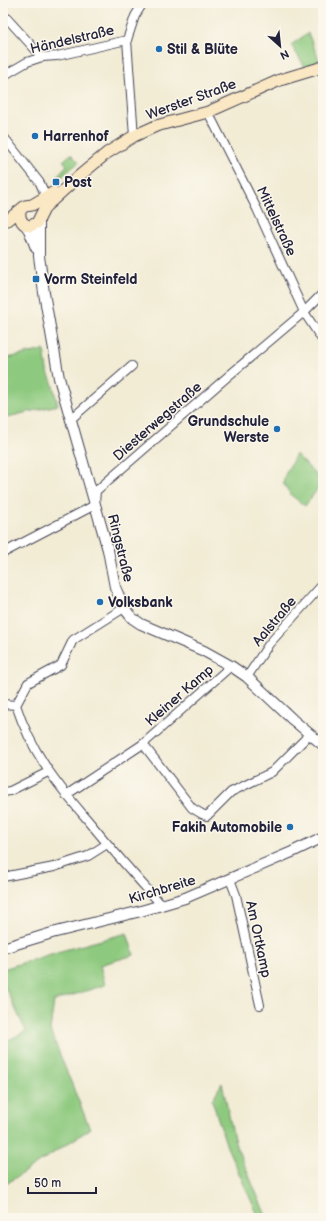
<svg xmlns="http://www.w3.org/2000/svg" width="326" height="1221" font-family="'Balsamiq Sans',sans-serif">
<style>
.green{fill:#8dc97e;stroke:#58765c}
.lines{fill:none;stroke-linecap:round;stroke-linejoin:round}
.minor-casing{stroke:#414052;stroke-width:10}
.tertiary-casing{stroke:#414052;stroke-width:12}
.secondary-casing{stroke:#414052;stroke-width:13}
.minor{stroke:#fff;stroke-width:8}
.tertiary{stroke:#fff;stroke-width:10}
.secondary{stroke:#fae7c3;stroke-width:11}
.poi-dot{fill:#1f6fb2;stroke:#fbf7ec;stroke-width:1.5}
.labels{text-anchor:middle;stroke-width:3;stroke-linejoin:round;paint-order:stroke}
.street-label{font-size:14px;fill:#22223b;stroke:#fbf7ec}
.poi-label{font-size:14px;font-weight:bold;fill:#22223b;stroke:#fbf7ec;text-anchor:start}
</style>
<rect width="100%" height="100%" fill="#fbf7ec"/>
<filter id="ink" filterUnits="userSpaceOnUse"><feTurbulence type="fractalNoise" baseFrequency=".025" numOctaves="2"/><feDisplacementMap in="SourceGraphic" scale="8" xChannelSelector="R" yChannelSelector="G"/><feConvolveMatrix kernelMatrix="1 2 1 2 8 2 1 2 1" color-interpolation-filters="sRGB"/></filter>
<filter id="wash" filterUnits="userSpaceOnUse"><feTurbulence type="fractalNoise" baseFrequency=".012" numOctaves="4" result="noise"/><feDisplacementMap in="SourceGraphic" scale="16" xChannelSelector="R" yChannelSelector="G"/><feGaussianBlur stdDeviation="0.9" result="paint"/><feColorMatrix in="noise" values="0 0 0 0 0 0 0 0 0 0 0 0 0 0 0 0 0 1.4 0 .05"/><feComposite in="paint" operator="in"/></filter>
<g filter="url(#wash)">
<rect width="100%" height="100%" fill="#f2ecd5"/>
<!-- green -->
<g class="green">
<polygon points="308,33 320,62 305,67 291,45"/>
<polygon points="71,154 79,162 60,178 58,175 67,165 63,161"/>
<polygon points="44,350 47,370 52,382 58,405 3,418 3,359"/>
<polygon points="296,454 323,482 305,506 291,495 283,483 285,475"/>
<polygon points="127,933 134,955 100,965 105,985 54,1001 50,1030 90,1129 3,1186 3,1043 26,1031 3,983 3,969 57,952"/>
<polygon points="222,1083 235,1143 267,1218 259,1218 227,1147 212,1100"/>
</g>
</g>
<g filter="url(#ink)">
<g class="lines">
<!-- minor casing -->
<g class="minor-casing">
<g id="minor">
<polyline points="3,4 5,3"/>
<polyline points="3,14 42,57"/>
<polyline points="3,76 27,62 42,57 57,56 127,40"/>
<polyline points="208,112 257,209 304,312 323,341"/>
<polyline points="3,136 40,183 46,197"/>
<polyline points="134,136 127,40 135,16 143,3"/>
<polyline points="71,419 132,366"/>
<polyline points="3,553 91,507 95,503 96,491 226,378 304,312 323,293"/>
<path d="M124 608 73 640 61 665 28 683 16 705C31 751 55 782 86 818 109 846 133 874 158 901L159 906"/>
<polyline points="247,677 269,644 323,584"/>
<polyline points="3,704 16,705"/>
<polyline points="143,744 192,808 202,814 207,816 231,792 272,772 305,739 308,733"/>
<polyline points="3,792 10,791 48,772"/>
<polyline points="66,795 143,744 231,666"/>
<polyline points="3,877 54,867 88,856 107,844"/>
<polyline points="230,879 236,895 260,1005"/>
</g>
</g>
<!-- tertiary casing -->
<g class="tertiary-casing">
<g id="tertiary">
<polyline points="39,220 39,256 44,293 59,378 108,550 115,587 124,608 132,618 141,624 204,651 231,666 247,677 293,720 323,745"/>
<polyline points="24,223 29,230 36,248"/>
<polyline points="3,948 52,933 141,911 185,898 292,852 323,837"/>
</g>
</g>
<!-- secondary casing -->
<g class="secondary-casing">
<g id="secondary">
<path d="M20 211C19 219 22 225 30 226L37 223 45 207 78 177 107 153 134 136 156 126 208 112 280 80 323 67"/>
<polyline points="8,220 25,206 32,205 54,192"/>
</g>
</g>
<!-- minor -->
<use href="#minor" class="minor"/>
<!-- tertiary -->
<use href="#tertiary" class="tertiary"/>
<!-- secondary -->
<use href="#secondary" class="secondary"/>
</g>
</g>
<!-- markers -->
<g class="poi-dot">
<circle cx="159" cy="49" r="4"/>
<circle cx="35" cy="136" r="4"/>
<rect x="52" y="178" width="8" height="8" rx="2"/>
<rect x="32" y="275" width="8" height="8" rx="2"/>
<circle cx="277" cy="429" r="4"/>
<circle cx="100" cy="602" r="4"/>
<circle cx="290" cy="827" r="4"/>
</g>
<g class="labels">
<!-- street labels -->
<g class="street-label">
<text transform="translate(72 39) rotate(-13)" y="5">Händelstraße</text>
<text transform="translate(191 99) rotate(-20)" y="5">Werster Straße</text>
<text transform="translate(277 221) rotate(65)" y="5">Mittelstraße</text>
<text transform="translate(157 421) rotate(-41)" y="5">Diesterwegstraße</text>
<text transform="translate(121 548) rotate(76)" y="5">Ringstraße</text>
<text transform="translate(274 621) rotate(-50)" y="5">Aalstraße</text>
<text transform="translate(179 695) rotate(-41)" y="5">Kleiner Kamp</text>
<text transform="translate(162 889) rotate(-17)" y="5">Kirchbreite</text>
<text transform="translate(259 939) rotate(78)" y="5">Am Ortkamp</text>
</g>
<!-- poi labels -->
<g class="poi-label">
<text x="167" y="54">Stil &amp; Blüte</text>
<text x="43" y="141">Harrenhof</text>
<text x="64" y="187">Post</text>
<text x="44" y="284">Vorm Steinfeld</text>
<text x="269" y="426" text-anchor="end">Grundschule<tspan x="269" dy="16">Werste</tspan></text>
<text x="108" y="607">Volksbank</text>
<text x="282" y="832" text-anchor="end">Fakih Automobile</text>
</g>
</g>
<!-- margin -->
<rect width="326" height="1221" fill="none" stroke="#fbf7ec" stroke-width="16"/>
<!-- north arrow -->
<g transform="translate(280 46) rotate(153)" stroke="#fbf7ec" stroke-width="3" paint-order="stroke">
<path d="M0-3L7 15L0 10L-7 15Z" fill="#22223b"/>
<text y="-6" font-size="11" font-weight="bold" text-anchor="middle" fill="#22223b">N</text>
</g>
<!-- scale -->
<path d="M28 1187v6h68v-6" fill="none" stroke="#22223b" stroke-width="2"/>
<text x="34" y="1187" font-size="12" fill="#22223b" stroke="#fbf7ec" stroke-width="3" paint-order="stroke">50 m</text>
</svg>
